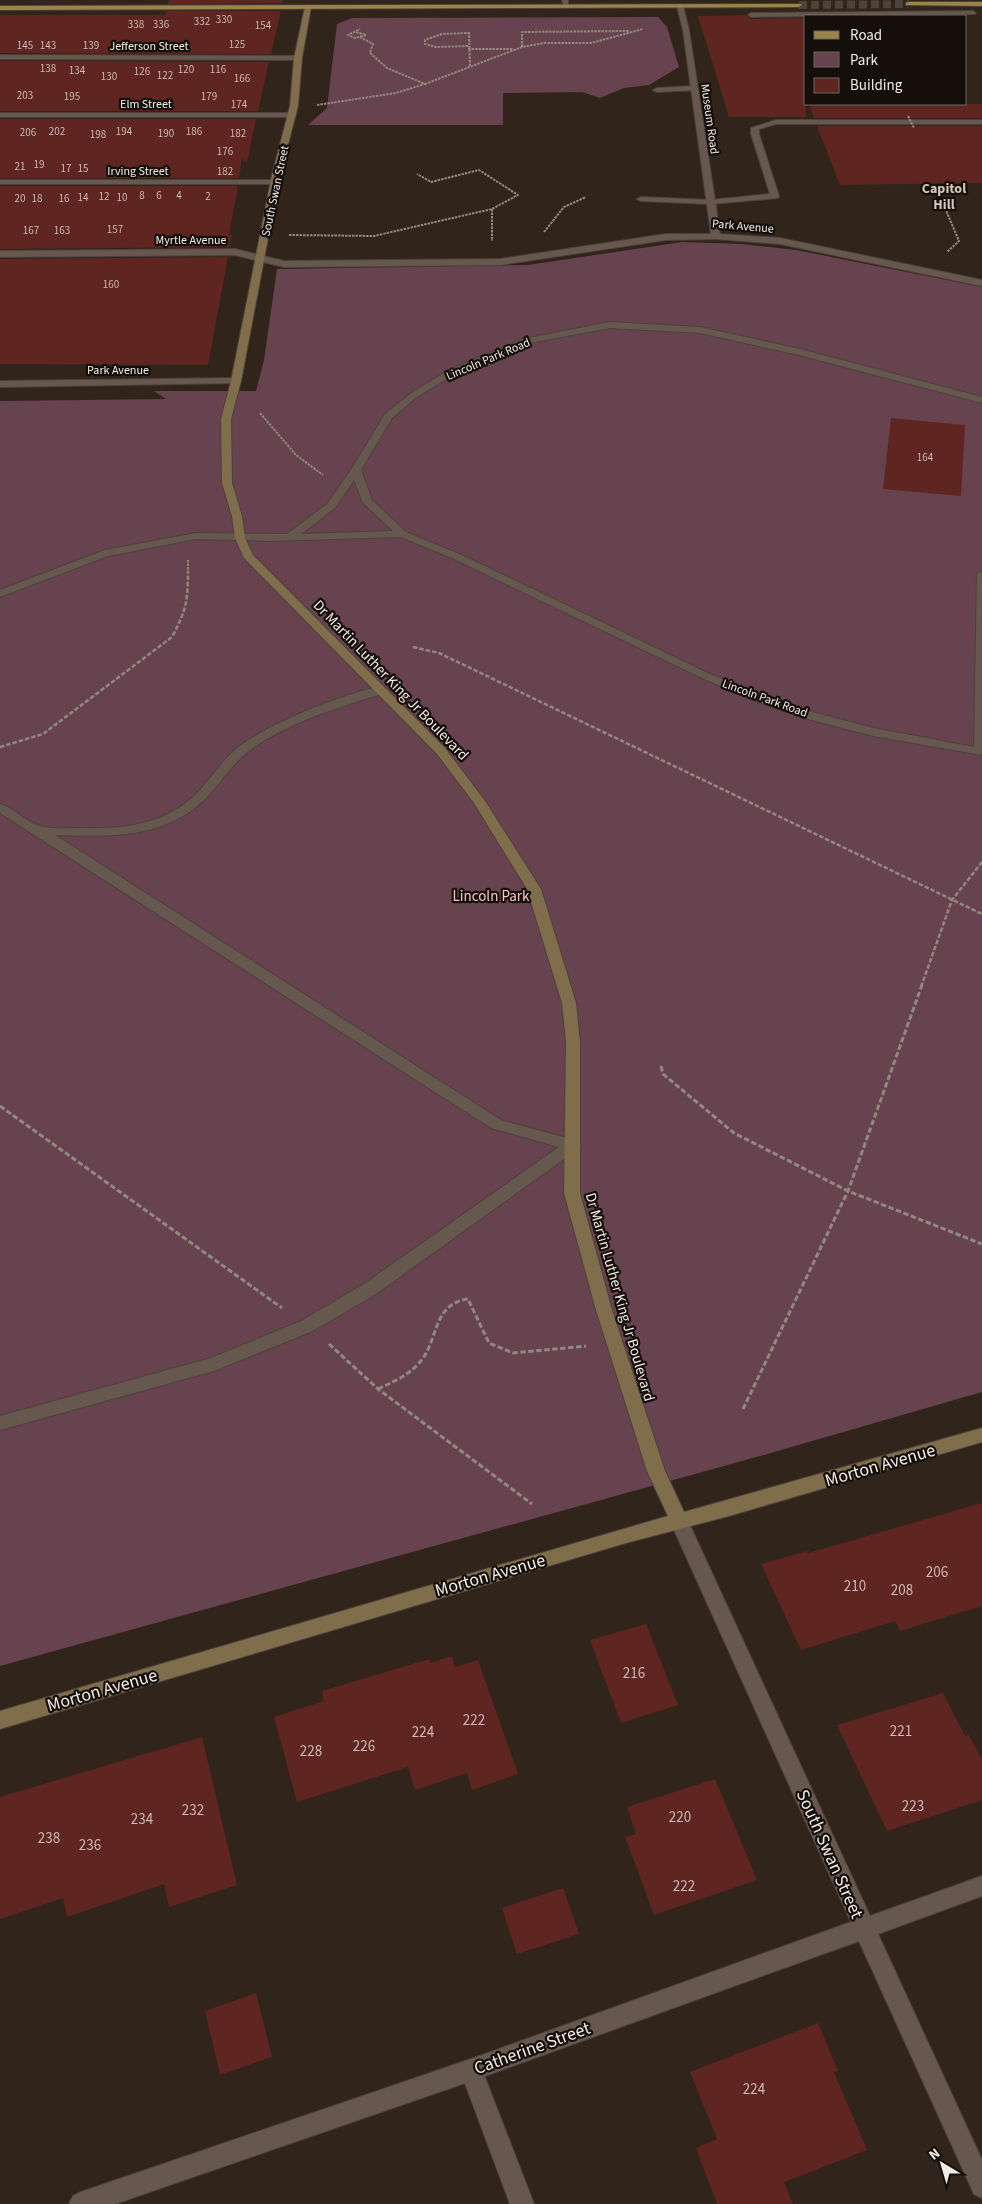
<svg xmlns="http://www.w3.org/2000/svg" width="982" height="2204" font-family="'Source Sans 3',sans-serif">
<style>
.green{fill:#67424f}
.building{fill:#5f2520}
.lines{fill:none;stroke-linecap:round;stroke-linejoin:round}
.primary-tunnel{stroke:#4e4239;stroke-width:8;stroke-dasharray:8 4;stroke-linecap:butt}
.lane-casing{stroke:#4d423b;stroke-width:2}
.street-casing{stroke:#4d423b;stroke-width:2}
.secondary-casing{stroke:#4d423b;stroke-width:2}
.primary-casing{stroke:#4d423b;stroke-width:2}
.path-far2{stroke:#938881;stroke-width:2;stroke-dasharray:2.5 1;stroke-linecap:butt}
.path-far1{stroke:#938881;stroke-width:2.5;stroke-dasharray:4.5 2;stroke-linecap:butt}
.path{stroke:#938881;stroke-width:3;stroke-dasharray:5.5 2.5;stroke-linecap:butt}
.lane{fill:#66584e;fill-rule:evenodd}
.street{fill:#66584e;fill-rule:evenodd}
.secondary{fill:#806d4c;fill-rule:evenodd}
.primary{fill:#9b834b;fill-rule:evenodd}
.path-bridge{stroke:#938881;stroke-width:2;stroke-dasharray:2.5 1;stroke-linecap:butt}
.labels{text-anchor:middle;stroke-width:4.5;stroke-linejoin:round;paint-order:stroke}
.far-number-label{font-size:11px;fill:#ceb9b3}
.far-street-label{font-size:12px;fill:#f3eae4;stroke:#140f0b}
.far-neighbourhood-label{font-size:14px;font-weight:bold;fill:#d6c6ba;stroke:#140f0b}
.street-label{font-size:15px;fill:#f3eae4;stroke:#140f0b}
.park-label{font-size:15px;fill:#f9c0d2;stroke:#140f0b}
.near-number-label{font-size:15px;fill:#ceb9b3}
.near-street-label{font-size:18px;fill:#f3eae4;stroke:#140f0b}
</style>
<rect width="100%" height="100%" fill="#31241b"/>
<!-- green -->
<g class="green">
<polygon points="658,17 667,27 679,67 649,85 624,88 600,98 582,92 503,93 503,125 308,125 327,108 337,24 352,18"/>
<polygon points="682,242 741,244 796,250 982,287 982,1392 760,1456 0,1666 0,401 166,399 154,391 256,391 264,360 277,269 528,265"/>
</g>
<!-- building -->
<g class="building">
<polygon points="169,0 283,0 282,3 168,4"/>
<polygon points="166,11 281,11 271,54 0,53 0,15 165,15"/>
<polygon points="746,15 751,19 806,18 806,117 729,117 698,16"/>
<polygon points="0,61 269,62 258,111 0,111"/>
<polygon points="809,104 982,104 982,118 814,118"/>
<polygon points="0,119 256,119 247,163 242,159 239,178 0,178"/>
<polygon points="817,126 982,126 982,183 840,185"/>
<polygon points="0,186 238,186 229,235 232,235 229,247 0,249"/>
<polygon points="228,257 208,365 0,364 0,259"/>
<polygon points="891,418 965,425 961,496 883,489"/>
<polygon points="982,1503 982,1606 900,1631 895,1621 801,1650 761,1564 807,1551 808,1553"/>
<polygon points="646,1624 678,1705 621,1723 590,1640"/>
<polygon points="452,1656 455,1667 478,1660 518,1774 472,1790 467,1773 415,1790 408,1767 297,1802 274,1717 324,1701 322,1691 429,1659 430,1663"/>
<polygon points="943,1693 965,1736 969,1735 982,1759 982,1800 887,1831 837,1725"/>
<polygon points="202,1737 237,1885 169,1907 164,1884 67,1917 63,1898 0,1919 0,1797"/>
<polygon points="715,1779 757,1880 654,1915 625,1837 636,1834 627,1807"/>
<polygon points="563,1888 579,1934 517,1954 502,1908"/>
<polygon points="256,1993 272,2057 220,2075 205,2011"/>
<polygon points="818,2023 838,2071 834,2072 867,2150 784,2182 793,2204 717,2204 696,2148 717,2139 690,2072"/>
</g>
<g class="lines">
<!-- primary-tunnel -->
<polyline class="primary-tunnel" points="799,5 908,4"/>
<!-- lane casing -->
<g class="lane-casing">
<g id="lane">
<polygon points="562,0 568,0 568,7 564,7"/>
<polygon points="694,86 698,88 697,90 657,92 653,90 657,88"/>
<polygon points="776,120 982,120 982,124 776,124 759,129 759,134 779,196 778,198 711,204 641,201 637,199 641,197 711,200 770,194 751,134 751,128"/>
<path d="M610 322 700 327 800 349 982 397V403L799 355 700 333 610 328 529 343 453 375 417 397 392 418 361 470 372 500 406 532 462 555 712 675 768 697 812 712 874 728 974 747 977 574 982 571V755L873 736 804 718 760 703 704 679 454 559 401 537 270 541 196 539 108 556 0 597V590L105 550 196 533 287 534 327 504 351 470 385 414 411 393 447 371 523 339ZM354 480 363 503 393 531 301 534 335 508Z"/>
<path d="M380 686 384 687 386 690 384 693C338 708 288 722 249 751 232 764 220 784 205 799 165 839 108 837 55 835L501 1120 578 1141 581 1145 578 1149 376 1294 313 1331 214 1371 0 1430V1416L211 1358 301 1321 364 1284 559 1147 491 1128 0 813V804C15 808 28 824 43 827 55 829 69 828 81 828 125 829 165 825 197 793 212 778 224 757 241 745 279 719 334 698 380 686Z"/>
<polygon points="471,2059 479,2062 534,2204 510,2204 460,2070 463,2062"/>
</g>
</g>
<!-- street casing -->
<g class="street-casing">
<g id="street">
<polygon points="680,4 683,6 689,30 720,234 780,238 982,280 982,286 780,244 716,239 666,240 500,265 284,267 235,255 0,257 0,251 235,249 284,261 500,259 666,234 711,234 683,30 677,6"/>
<polygon points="973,11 976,13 975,14 751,17 748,15 751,13"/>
<polygon points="0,55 298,56 302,58 298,60 0,59"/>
<polygon points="0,113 292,113 296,115 292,117 0,117"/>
<polygon points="0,180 275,180 279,182 275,184 0,184"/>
<polygon points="236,378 239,379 239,383 0,387 0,381"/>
<polygon points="679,1513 685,1515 688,1521 870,1916 982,1876 982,1896 878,1934 982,2160 982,2198 974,2194 859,1941 471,2081 115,2204 69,2204 73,2196 81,2192 471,2059 851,1922 670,1521 673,1515"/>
</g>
</g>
<!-- secondary casing -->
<g class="secondary-casing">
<polygon id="secondary" points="308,5 311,7 302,58 298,106 280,175 241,381 231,419 232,483 242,516 245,538 253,555 445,748 485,801 541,889 576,1003 580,1042 580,1193 612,1310 665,1471 684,1512 982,1428 982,1442 729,1516 626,1543 0,1729 0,1711 668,1516 647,1471 596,1310 564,1193 566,1042 562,1003 527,889 474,803 437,754 244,558 235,538 232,516 222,483 221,419 231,381 272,175 290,106 294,58 305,7"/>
</g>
<!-- primary casing -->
<g class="primary-casing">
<g id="primary">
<polygon points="908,2 982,2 982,6 906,5 906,3"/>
<polygon points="801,4 802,5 799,7 0,10 0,6"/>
</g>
</g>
<!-- path-far2 -->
<g class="path-far2">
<polyline points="356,32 366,35 355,38 348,35 360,29"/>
<polyline points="469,32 470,66"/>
<polyline points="468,46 436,47 425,44 425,40 442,34 469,33"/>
<polyline points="522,47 522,32 629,31"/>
<polyline points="468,49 513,49"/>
<polyline points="425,84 522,47 544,43 591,43 643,29"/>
<polyline points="317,105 396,93 425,84 387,68 370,53 373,44 360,37"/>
<polyline points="945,208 959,241 947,252"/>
<polyline points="492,209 492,241"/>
<polyline points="544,232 564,207 586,197"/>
<polyline points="289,235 374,236 492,209 518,195 479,170 431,182 417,174"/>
<polyline points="260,413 296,455 323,475"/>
<polyline points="188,560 188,573"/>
</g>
<!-- path-far1 -->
<g class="path-far1">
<polyline points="413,647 439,653 982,914"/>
<path d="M0 747 43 734 172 637C186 611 188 601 188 571"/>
<polyline points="921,987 952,900 982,862"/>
</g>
<!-- path -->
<g class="path">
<polyline points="661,1066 663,1074 734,1133 848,1191 982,1244"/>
<polyline points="0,1106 282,1308"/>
<polyline points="329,1344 378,1389 532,1504"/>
<path d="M378 1389C393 1382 409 1375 420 1362 439 1340 432 1304 468 1299L489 1343 513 1353 586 1346"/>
<polyline points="743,1409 848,1191 922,985"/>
</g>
<!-- lane -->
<use href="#lane" class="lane"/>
<!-- street -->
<use href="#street" class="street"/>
<!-- secondary -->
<use href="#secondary" class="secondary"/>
<!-- primary -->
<use href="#primary" class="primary"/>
<!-- path-bridge -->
<polyline class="path-bridge" points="908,116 914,128"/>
</g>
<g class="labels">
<!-- far-number labels -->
<g class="far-number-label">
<text x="224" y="23">330</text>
<text x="202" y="25">332</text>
<text x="136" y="28">338</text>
<text x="161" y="28">336</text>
<text x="263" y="29">154</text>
<text x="237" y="48">125</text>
<text x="25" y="49">145</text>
<text x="48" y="49">143</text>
<text x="91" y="49">139</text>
<text x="48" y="72">138</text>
<text x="186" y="73">120</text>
<text x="218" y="73">116</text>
<text x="77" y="74">134</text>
<text x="142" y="75">126</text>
<text x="165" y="79">122</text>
<text x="109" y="80">130</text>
<text x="242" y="82">166</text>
<text x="25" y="99">203</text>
<text x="72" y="100">195</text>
<text x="209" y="100">179</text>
<text x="239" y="108">174</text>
<text x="57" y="135">202</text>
<text x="124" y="135">194</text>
<text x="194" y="135">186</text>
<text x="28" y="136">206</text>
<text x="166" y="137">190</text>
<text x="238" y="137">182</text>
<text x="98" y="138">198</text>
<text x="225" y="155">176</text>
<text x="39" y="168">19</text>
<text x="20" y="170">21</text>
<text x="66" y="172">17</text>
<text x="83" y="172">15</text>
<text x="225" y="175">182</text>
<text x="142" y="199">8</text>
<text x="159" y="199">6</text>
<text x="179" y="199">4</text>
<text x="104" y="200">12</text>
<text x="208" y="200">2</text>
<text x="83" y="201">14</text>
<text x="122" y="201">10</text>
<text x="20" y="202">20</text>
<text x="37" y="202">18</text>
<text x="64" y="202">16</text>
<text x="115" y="233">157</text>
<text x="31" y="234">167</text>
<text x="62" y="234">163</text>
<text x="111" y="288">160</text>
<text x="925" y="461">164</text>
</g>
<!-- far-street labels -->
<g class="far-street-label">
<text x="149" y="50">Jefferson Street</text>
<text x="146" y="108">Elm Street</text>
<text transform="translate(710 119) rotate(82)" y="4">Museum Road</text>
<text x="138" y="175">Irving Street</text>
<text transform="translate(275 191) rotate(-78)" y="4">South Swan Street</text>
<text transform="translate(743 226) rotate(5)" y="4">Park Avenue</text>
<text x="191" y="244">Myrtle Avenue</text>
<text transform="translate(488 359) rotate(-23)" y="4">Lincoln Park Road</text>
<text x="118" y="374">Park Avenue</text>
<text transform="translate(765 698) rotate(20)" y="4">Lincoln Park Road</text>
</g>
<!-- far-neighbourhood labels -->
<g class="far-neighbourhood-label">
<text x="944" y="193">Capitol<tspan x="944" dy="16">Hill</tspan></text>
</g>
<!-- street labels -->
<g class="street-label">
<text transform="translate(391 680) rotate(46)" y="5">Dr Martin Luther King Jr Boulevard</text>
<text transform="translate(620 1297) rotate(74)" y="5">Dr Martin Luther King Jr Boulevard</text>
</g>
<!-- park labels -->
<g class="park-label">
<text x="491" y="901">Lincoln Park</text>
</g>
<!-- near-number labels -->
<g class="near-number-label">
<text x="937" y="1577">206</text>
<text x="855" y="1591">210</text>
<text x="902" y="1595">208</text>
<text x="634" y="1678">216</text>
<text x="474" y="1725">222</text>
<text x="901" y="1736">221</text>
<text x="423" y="1737">224</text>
<text x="364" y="1751">226</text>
<text x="311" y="1756">228</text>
<text x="913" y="1811">223</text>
<text x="193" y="1815">232</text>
<text x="680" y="1822">220</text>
<text x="142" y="1824">234</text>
<text x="49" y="1843">238</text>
<text x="90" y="1850">236</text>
<text x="684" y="1891">222</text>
<text x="754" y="2094">224</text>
</g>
<!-- near-street labels -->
<g class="near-street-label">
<text transform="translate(880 1465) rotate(-16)" y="6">Morton Avenue</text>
<text transform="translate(490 1575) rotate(-16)" y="6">Morton Avenue</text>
<text transform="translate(102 1690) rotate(-16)" y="6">Morton Avenue</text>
<text transform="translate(830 1854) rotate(66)" y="6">South Swan Street</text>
<text transform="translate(532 2048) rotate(-20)" y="6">Catherine Street</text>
</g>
</g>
<!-- legend -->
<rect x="804" y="15" width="162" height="90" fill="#140f0b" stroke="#6d6762"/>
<rect x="814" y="31" width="25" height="8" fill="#9b834b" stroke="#6d6762"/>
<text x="850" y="40" font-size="15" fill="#f3eae4">Road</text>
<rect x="814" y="52" width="25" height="15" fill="#67424f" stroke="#6d6762"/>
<text x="850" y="65" font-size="15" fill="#f3eae4">Park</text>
<rect x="814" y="78" width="25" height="15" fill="#5f2520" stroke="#6d6762"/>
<text x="850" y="90" font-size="15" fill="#f3eae4">Building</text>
<!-- north arrow -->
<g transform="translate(942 2164) rotate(322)" stroke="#140f0b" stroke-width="4" paint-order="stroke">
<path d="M0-4L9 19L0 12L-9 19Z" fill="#f3eae4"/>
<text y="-8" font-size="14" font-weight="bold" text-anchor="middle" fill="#f3eae4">N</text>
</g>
</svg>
